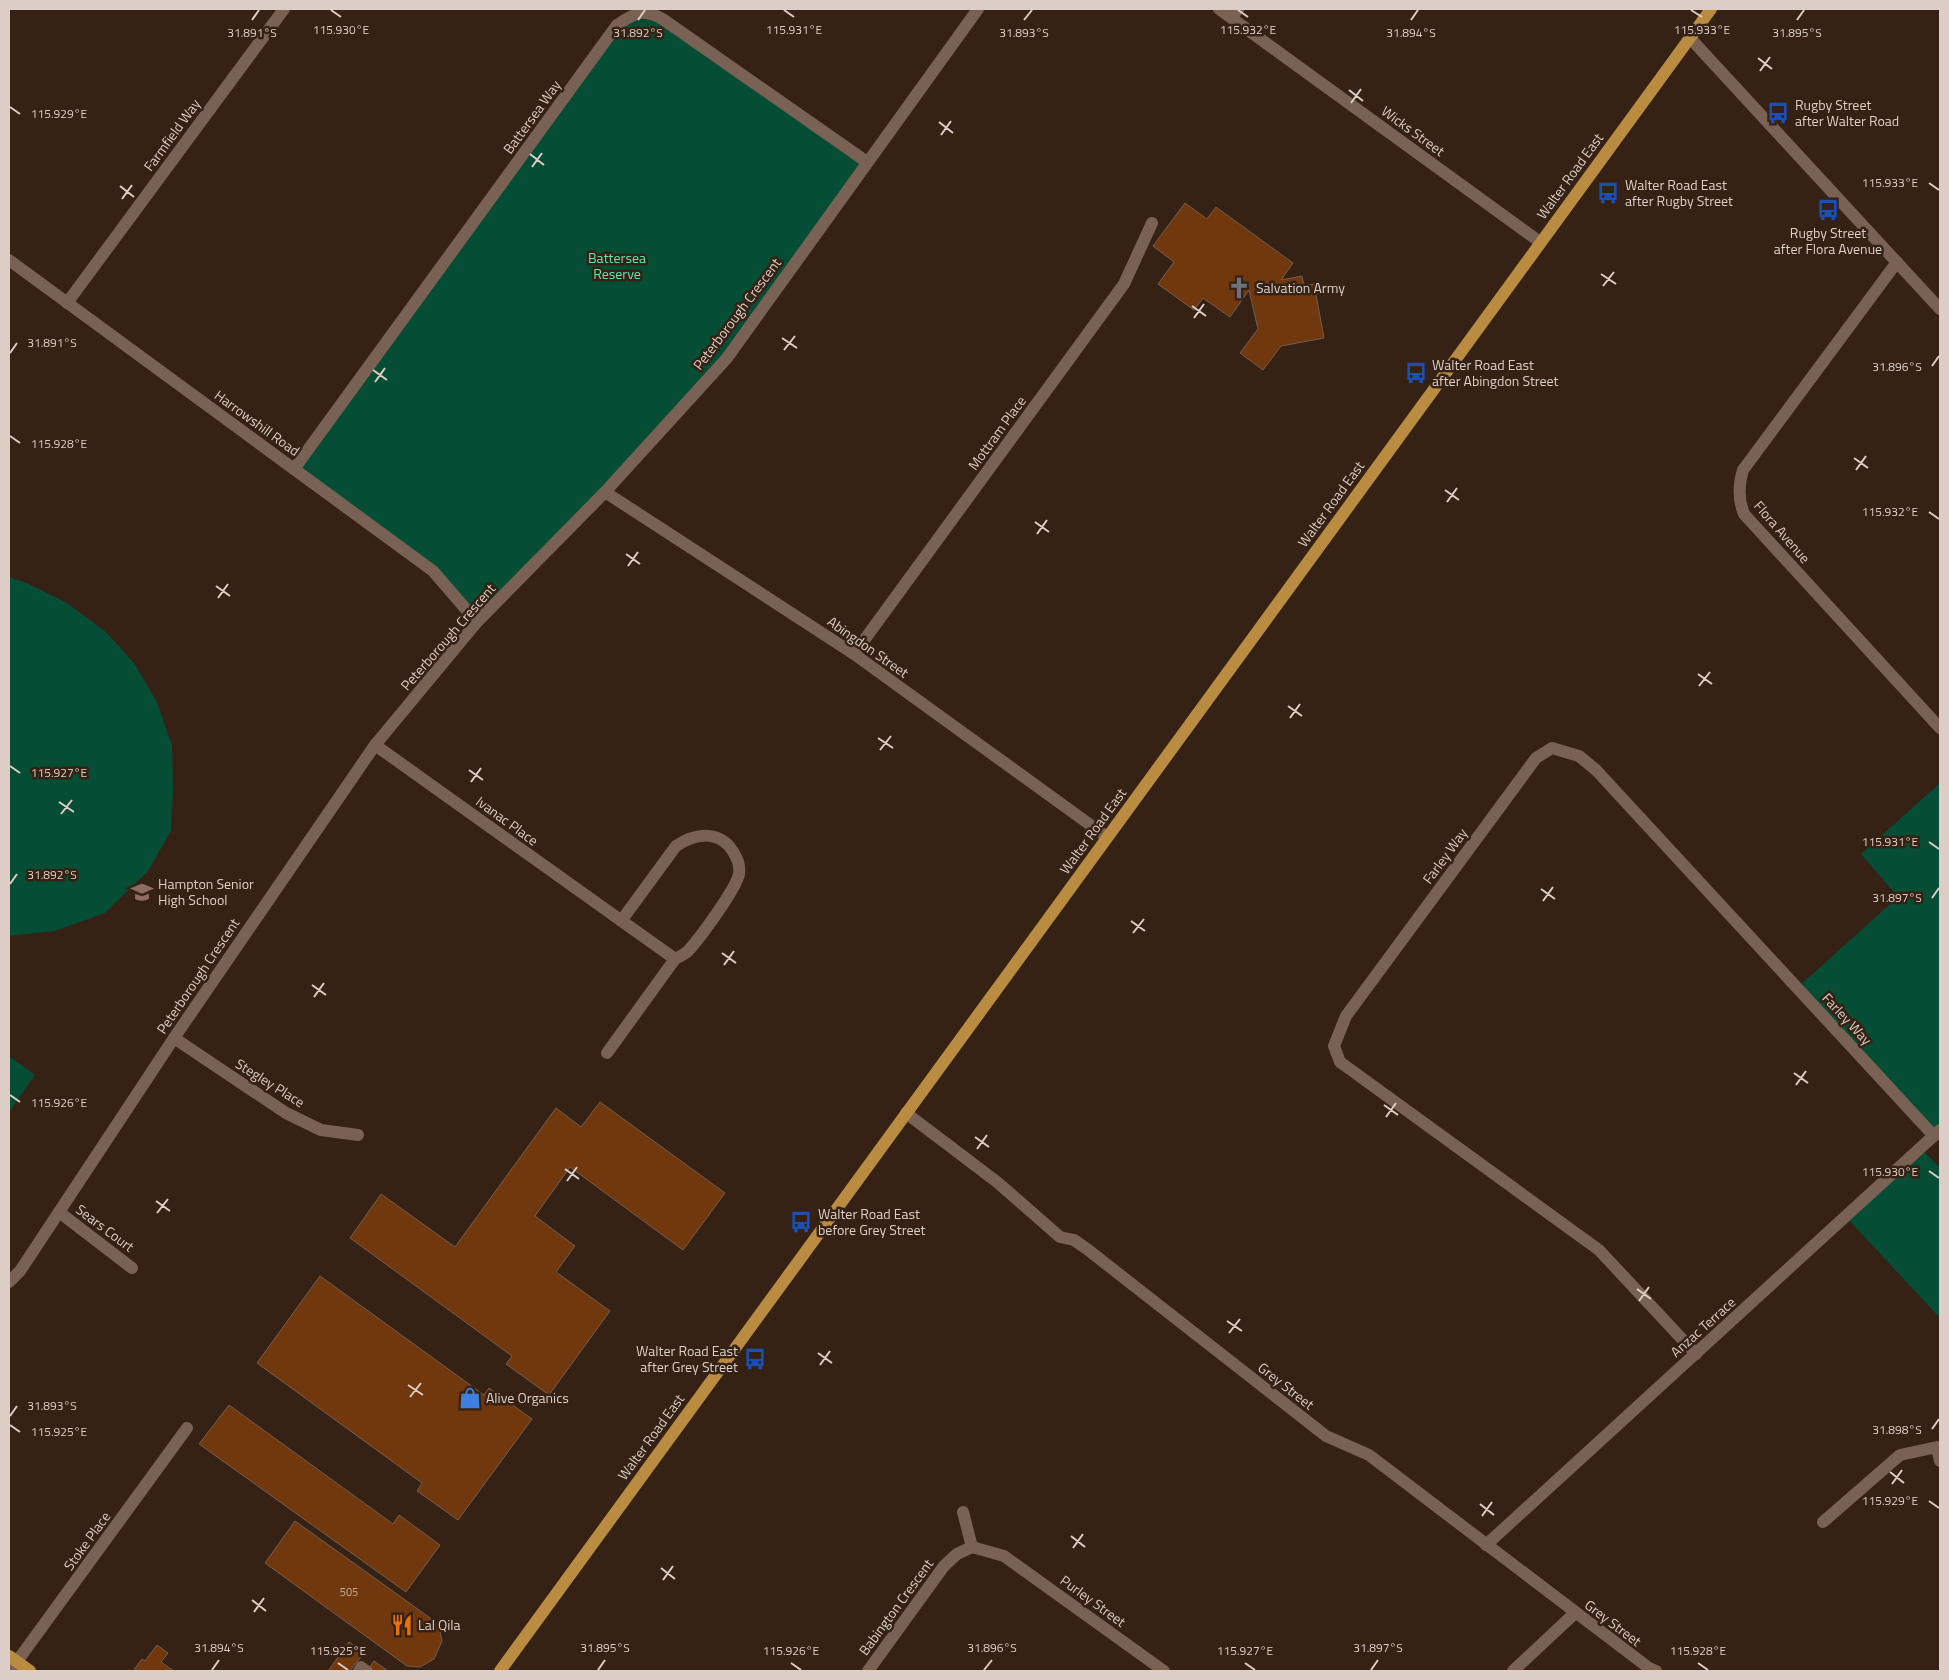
<svg xmlns="http://www.w3.org/2000/svg" width="1949" height="1680" font-family="'Titillium Web',sans-serif">
<style>
.green{fill:#054d34}
.building{fill:#71380e;stroke:#755e50}
.lines{fill:none;stroke-linecap:round;stroke-linejoin:round}
.lane{stroke:#796153;stroke-width:10}
.street{stroke:#796153;stroke-width:12}
.secondary{stroke:#796153;stroke-width:12}
.primary{stroke:#ba8c41;stroke-width:12}
.ticks{fill:none;stroke:#dccec6;stroke-width:2}
.labels{text-anchor:middle;stroke-width:5;stroke-linejoin:round;paint-order:stroke}
.number-label{font-size:11px;fill:#c1a898}
.poi-label{font-size:14px;fill:#dccec6;stroke:#362115;text-anchor:start}
.street-label{font-size:14px;fill:#dccec6;stroke:#362115}
.park-label{font-size:14px;fill:#5be9af;stroke:#362115}
.ticks-label{font-size:12px;text-anchor:middle;fill:#dccec6;stroke:#362115;stroke-width:5;stroke-linejoin:round;paint-order:stroke}
</style>
<rect width="100%" height="100%" fill="#362115"/>
<!-- green -->
<g class="green">
<polygon points="652,13 867,162 727,358 477,622 433,571 294,469 617,25"/>
<polygon points="9,577 29,584 67,603 106,632 134,663 157,702 172,746 173,788 171,831 148,871 105,913 55,931 9,936"/>
<polygon points="1940,783 1940,1130 1934,1136 1797,988 1898,897 1861,854"/>
<polygon points="9,1056 35,1075 9,1112"/>
<polygon points="1921,1148 1940,1168 1940,1318 1846,1217"/>
</g>
<!-- building -->
<g class="building">
<polygon points="1185,203 1207,219 1216,207 1293,263 1281,280 1302,276 1304,286 1314,284 1324,338 1281,346 1263,370 1240,353 1258,329 1249,290 1230,317 1203,298 1194,310 1158,284 1174,262 1153,246"/>
<polygon points="600,1102 725,1193 683,1250 570,1167 535,1216 575,1246 556,1272 610,1311 549,1395 506,1364 512,1356 350,1238 381,1194 455,1247 556,1108 581,1127"/>
<polygon points="320,1276 484,1395 489,1388 532,1419 458,1520 417,1491 422,1483 257,1363"/>
<polygon points="229,1405 393,1524 399,1515 440,1545 406,1592 199,1444"/>
<polygon points="295,1521 433,1620 439,1627 442,1641 434,1659 420,1667 407,1666 265,1563"/>
<polygon points="349,1642 364,1653 350,1671 328,1671"/>
<polygon points="157,1645 168,1653 161,1662 174,1671 133,1671 142,1659 145,1661"/>
<polygon points="374,1661 388,1671 367,1671"/>
</g>
<g class="lines">
<!-- lane -->
<polyline class="lane" points="358,1671 361,1666 368,1671"/>
<!-- street -->
<g class="street">
<polyline points="1232,17 1238,9"/>
<polyline points="1690,38 1940,309"/>
<polyline points="9,260 433,571 477,622"/>
<path d="M1897 262 1743 470C1738 486 1738 499 1744 514L1940 728"/>
<polyline points="67,303 284,9"/>
<path d="M294 469 617 25C636 12 644 8 664 20L867 162"/>
<polyline points="605,492 854,654 1107,837"/>
<polyline points="854,654 1124,284 1152,223"/>
<path d="M375 745 675 959C679 957 685 954 688 951 700 938 736 889 739 874 740 867 738 860 735 855 722 830 697 832 676 846L621 921"/>
<polyline points="174,1038 286,1113 321,1130 358,1135"/>
<polyline points="607,1053 675,959"/>
<polyline points="59,1212 132,1268"/>
<polyline points="9,1282 20,1271 174,1038 375,745 477,622 605,492 727,358 978,9"/>
<polyline points="1696,1354 1599,1250 1340,1062 1334,1046 1346,1016 1536,758 1552,748 1579,756 1596,770 1934,1136"/>
<polyline points="963,1512 972,1547"/>
<polyline points="1823,1522 1900,1455 1937,1447 1940,1461"/>
<polyline points="1486,1545 1940,1130"/>
<polyline points="10,1671 187,1428"/>
<polyline points="868,1671 944,1566 957,1554 972,1547 1004,1556 1164,1671"/>
<polyline points="1513,1671 1575,1613"/>
</g>
<!-- secondary -->
<g class="secondary">
<polyline points="1219,9 1540,242"/>
<polyline points="906,1113 997,1182 1060,1237 1074,1240 1087,1249 1326,1436 1369,1455 1649,1668 1656,1671"/>
</g>
<!-- primary -->
<g class="primary">
<polyline points="9,1656 30,1671"/>
<polyline points="500,1671 1711,9"/>
</g>
</g>
<!-- ticks -->
<path class="ticks" d="M331 10 341 17M784 10 794 17M1238 10 1248 17M1691 10 1702 17M252 20 259 10M638 20 645 10M1024 20 1032 10M1411 20 1418 10M1797 20 1804 10M1758 58 1772 69M1760 71 1770 57M1349 90 1363 101M1351 103 1361 89M10 107 20 114M939 122 953 133M941 135 951 121M530 154 544 165M532 167 542 153M1929 183 1939 190M120 186 134 197M122 199 132 185M1601 274 1616 284M1603 286 1614 272M1192 306 1206 316M1194 318 1204 304M782 338 797 348M784 350 795 336M10 353 17 343M1932 366 1939 356M373 370 387 380M375 382 385 368M10 436 20 443M1854 458 1868 468M1856 470 1866 456M1445 490 1459 500M1447 502 1457 488M1929 512 1939 519M1035 522 1049 532M1037 534 1047 520M626 554 640 564M628 566 638 552M216 586 230 596M218 598 228 584M1698 674 1712 684M1699 686 1710 672M1288 706 1302 716M1290 718 1300 704M878 738 893 748M880 750 891 736M10 766 20 773M469 770 483 780M471 782 481 768M59 802 74 812M61 814 72 800M1929 842 1939 849M10 884 17 874M1541 889 1555 899M1932 898 1939 888M1543 901 1553 887M1131 921 1145 931M1133 933 1144 919M722 953 736 963M724 965 734 951M312 985 326 995M314 997 324 983M1794 1073 1808 1083M1796 1085 1806 1071M10 1095 20 1102M1384 1105 1398 1115M1386 1117 1396 1103M975 1137 989 1147M977 1149 987 1135M565 1169 579 1179M1929 1171 1939 1178M567 1181 577 1167M156 1201 170 1211M157 1213 168 1199M1637 1289 1651 1299M1639 1301 1649 1287M1227 1321 1242 1331M1229 1333 1240 1319M818 1353 832 1363M820 1365 830 1351M408 1385 423 1395M410 1397 421 1383M10 1416 17 1406M10 1425 20 1432M1932 1429 1939 1419M1890 1472 1904 1483M1892 1484 1902 1470M1929 1501 1939 1508M1480 1504 1494 1515M1482 1516 1492 1502M1071 1536 1085 1547M1073 1548 1083 1534M661 1568 675 1579M663 1580 673 1566M252 1600 266 1611M254 1612 264 1598M338 1663 348 1670M791 1663 801 1670M1245 1663 1255 1670M1698 1663 1708 1670M212 1670 219 1660M598 1670 605 1660M984 1670 992 1660M1371 1670 1378 1660"/>
<!-- icons -->
<defs>
<g id="bus-bare" transform="scale(1.725)"><path d="M-5-6H5V4H4V6H2V4H-2V6H-4V4H-5ZM-3.5-4V0h7V-4ZM-3.5 1.2v1.5H-2V1.2ZM2 1.2v1.5H3.5V1.2Z" fill="#1a4fb4" stroke="#362115" stroke-width="2.5" paint-order="stroke"/></g>
<g id="church-bare" transform="scale(1.725)"><path d="M-1.2-6h2.4v3.5h3.3v2.4h-3.3V6h-2.4V-.1h-3.3v-2.4h3.3Z" fill="#6b7280" stroke="#362115" stroke-width="2.5" paint-order="stroke"/></g>
<g id="school-bare" transform="scale(1.725)"><path d="M0-5L7-2L0 1L-7-2ZM-4 1L0 2.5L4 1V4Q0 6-4 4Z" fill="#8d6e63" stroke="#362115" stroke-width="2.5" paint-order="stroke"/></g>
<g id="shop-bare" transform="scale(1.725)"><path d="M-5-2.5h2.3a2.7 3.5 0 0 1 5.4 0H5L5.5 6h-11ZM-1.5-2.5h3a1.5 2.3 0 0 0-3 0Z" fill="#3f7fe0" stroke="#362115" stroke-width="2.5" paint-order="stroke"/></g>
<g id="restaurant-bare" transform="scale(1.725)"><path d="M-5-6h1v4h1v-4h1v4h1v-4h1v5L-1.5 .5V6h-2V.5L-5-1ZM5-6V6H3V1.5H1.5Q1.5-4 5-6Z" fill="#e8710a" stroke="#362115" stroke-width="2.5" paint-order="stroke"/></g>
</defs>
<g fill-rule="evenodd">
<use href="#bus-bare" x="1778" y="113"/>
<use href="#bus-bare" x="1608" y="193"/>
<use href="#bus-bare" x="1828" y="210"/>
<use href="#church-bare" x="1239" y="288"/>
<use href="#bus-bare" x="1416" y="373"/>
<use href="#school-bare" x="142" y="892"/>
<use href="#bus-bare" x="801" y="1222"/>
<use href="#bus-bare" x="755" y="1359"/>
<use href="#shop-bare" x="470" y="1398"/>
<use href="#restaurant-bare" x="402" y="1625"/>
</g>
<g class="labels">
<!-- number labels -->
<g class="number-label">
<text x="349" y="1596">505</text>
</g>
<!-- poi labels -->
<g class="poi-label">
<text x="1795" y="110">Rugby Street<tspan x="1795" dy="16">after Walter Road</tspan></text>
<text x="1625" y="190">Walter Road East<tspan x="1625" dy="16">after Rugby Street</tspan></text>
<text x="1828" y="238" text-anchor="middle">Rugby Street<tspan x="1828" dy="16">after Flora Avenue</tspan></text>
<text x="1256" y="293">Salvation Army</text>
<text x="1432" y="370">Walter Road East<tspan x="1432" dy="16">after Abingdon Street</tspan></text>
<text x="158" y="889">Hampton Senior<tspan x="158" dy="16">High School</tspan></text>
<text x="818" y="1219">Walter Road East<tspan x="818" dy="16">before Grey Street</tspan></text>
<text x="738" y="1356" text-anchor="end">Walter Road East<tspan x="738" dy="16">after Grey Street</tspan></text>
<text x="486" y="1403">Alive Organics</text>
<text x="418" y="1630">Lal Qila</text>
</g>
<!-- street labels -->
<g class="street-label">
<text transform="translate(532 117) rotate(-54)" y="5">Battersea Way</text>
<text transform="translate(1413 131) rotate(36)" y="5">Wicks Street</text>
<text transform="translate(172 135) rotate(-54)" y="5">Farmfield Way</text>
<text transform="translate(1570 176) rotate(-54)" y="5">Walter Road East</text>
<text transform="translate(737 314) rotate(-53)" y="5">Peterborough Crescent</text>
<text transform="translate(257 423) rotate(36)" y="5">Harrowshill Road</text>
<text transform="translate(997 433) rotate(-54)" y="5">Mottram Place</text>
<text transform="translate(1331 504) rotate(-54)" y="5">Walter Road East</text>
<text transform="translate(1782 532) rotate(49)" y="5">Flora Avenue</text>
<text transform="translate(448 637) rotate(-49)" y="5">Peterborough Crescent</text>
<text transform="translate(868 647) rotate(35)" y="5">Abingdon Street</text>
<text transform="translate(507 821) rotate(36)" y="5">Ivanac Place</text>
<text transform="translate(1093 831) rotate(-54)" y="5">Walter Road East</text>
<text transform="translate(1445 856) rotate(-54)" y="5">Farley Way</text>
<text transform="translate(198 976) rotate(-56)" y="5">Peterborough Crescent</text>
<text transform="translate(1847 1019) rotate(47)" y="5">Farley Way</text>
<text transform="translate(270 1083) rotate(32)" y="5">Stegley Place</text>
<text transform="translate(105 1228) rotate(37)" y="5">Sears Court</text>
<text transform="translate(1703 1327) rotate(-42)" y="5">Anzac Terrace</text>
<text transform="translate(1286 1386) rotate(38)" y="5">Grey Street</text>
<text transform="translate(651 1437) rotate(-54)" y="5">Walter Road East</text>
<text transform="translate(87 1541) rotate(-54)" y="5">Stoke Place</text>
<text transform="translate(1093 1601) rotate(36)" y="5">Purley Street</text>
<text transform="translate(896 1607) rotate(-54)" y="5">Babington Crescent</text>
<text transform="translate(1613 1623) rotate(37)" y="5">Grey Street</text>
</g>
<!-- park labels -->
<g class="park-label">
<text x="617" y="263">Battersea<tspan x="617" dy="16">Reserve</tspan></text>
</g>
</g>
<g class="ticks-label">
<text x="341" y="34">115.930°E</text>
<text x="794" y="34">115.931°E</text>
<text x="1248" y="34">115.932°E</text>
<text x="1702" y="34">115.933°E</text>
<text x="252" y="37">31.891°S</text>
<text x="638" y="37">31.892°S</text>
<text x="1024" y="37">31.893°S</text>
<text x="1411" y="37">31.894°S</text>
<text x="1797" y="37">31.895°S</text>
<text x="59" y="118">115.929°E</text>
<text x="1890" y="187">115.933°E</text>
<text x="52" y="347">31.891°S</text>
<text x="1897" y="371">31.896°S</text>
<text x="59" y="448">115.928°E</text>
<text x="1890" y="516">115.932°E</text>
<text x="59" y="777">115.927°E</text>
<text x="1890" y="846">115.931°E</text>
<text x="52" y="879">31.892°S</text>
<text x="1897" y="902">31.897°S</text>
<text x="59" y="1107">115.926°E</text>
<text x="1890" y="1176">115.930°E</text>
<text x="52" y="1410">31.893°S</text>
<text x="1897" y="1434">31.898°S</text>
<text x="59" y="1436">115.925°E</text>
<text x="1890" y="1505">115.929°E</text>
<text x="219" y="1652">31.894°S</text>
<text x="605" y="1652">31.895°S</text>
<text x="992" y="1652">31.896°S</text>
<text x="1378" y="1652">31.897°S</text>
<text x="338" y="1655">115.925°E</text>
<text x="791" y="1655">115.926°E</text>
<text x="1245" y="1655">115.927°E</text>
<text x="1698" y="1655">115.928°E</text>
</g>
<!-- border -->
<rect width="1949" height="1680" fill="none" stroke="#dccec6" stroke-width="20"/>
</svg>
